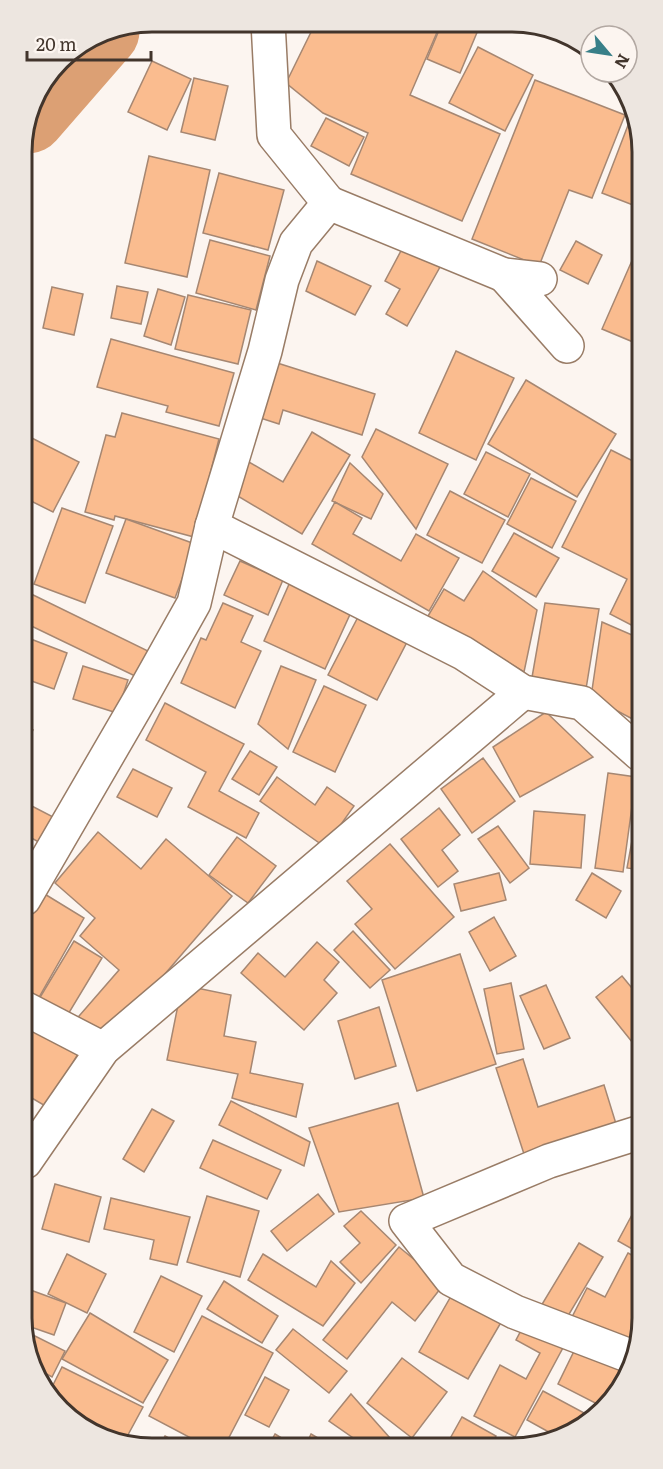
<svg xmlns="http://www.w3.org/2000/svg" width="663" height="1469" font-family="Literata,serif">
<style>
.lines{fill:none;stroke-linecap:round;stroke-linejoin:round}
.river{stroke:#dca074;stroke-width:75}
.building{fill:#fabc8f;stroke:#a68772;stroke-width:1.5}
.street-casing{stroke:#997c66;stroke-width:36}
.street{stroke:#fff;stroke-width:33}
.rim{fill:none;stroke:#42352c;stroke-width:3}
</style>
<rect width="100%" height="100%" fill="#fcf5f0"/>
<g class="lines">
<!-- river -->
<polyline class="river" points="28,116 102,31"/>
</g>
<!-- building -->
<g class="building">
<polygon points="316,22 441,23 410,95 500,134 462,221 351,174 368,133 323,113 286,83"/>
<polygon points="442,23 481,23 460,73 427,59"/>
<polygon points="478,47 533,75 505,131 449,103"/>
<polygon points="152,61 191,79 167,130 128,112"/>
<polygon points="194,78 228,86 215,140 181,132"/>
<polygon points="535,80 625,115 592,198 569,190 539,266 472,239"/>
<polygon points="326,118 364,137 349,166 311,146"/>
<polygon points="630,120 637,123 638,191 633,205 602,193"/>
<polygon points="149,156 210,170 187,277 125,263"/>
<polygon points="219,173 284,190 268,250 203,233"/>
<polygon points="210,240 270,256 256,310 196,293"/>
<polygon points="576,241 602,255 588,284 560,270"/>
<polygon points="403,247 440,267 407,326 386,314 400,289 385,281"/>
<polygon points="634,256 638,258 638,344 602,329"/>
<polygon points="317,261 371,286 355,315 306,291"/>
<polygon points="117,286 148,292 141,324 111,318"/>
<polygon points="52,287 83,294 74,335 43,328"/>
<polygon points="158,289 185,297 171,345 144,336"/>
<polygon points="188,295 251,310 238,364 175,349"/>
<polygon points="111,339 234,373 219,426 166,412 168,406 97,387"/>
<polygon points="456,351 514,378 476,460 419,433"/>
<polygon points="271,361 375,394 362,435 283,410 279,424 254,416"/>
<polygon points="526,380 616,434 577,497 488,444"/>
<polygon points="122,413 219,439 194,537 115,516 114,520 85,512 106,435 115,437"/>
<polygon points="376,429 448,464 416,529 362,457"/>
<polygon points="312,432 350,455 302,534 231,492 249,462 283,482"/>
<polygon points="22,433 79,462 53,512 23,497"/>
<polygon points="611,450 639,464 639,629 610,614 627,579 562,547"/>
<polygon points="486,452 530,474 508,517 464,494"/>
<polygon points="350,463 383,494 371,519 332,501"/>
<polygon points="531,478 576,501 552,548 507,524"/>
<polygon points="450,491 505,520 482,563 427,535"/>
<polygon points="335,502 362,518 353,534 401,561 416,534 459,558 429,611 312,544"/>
<polygon points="62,508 113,526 85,603 34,584"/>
<polygon points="126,519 195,544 175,598 106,573"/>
<polygon points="514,533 559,558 536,597 492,571"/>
<polygon points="240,561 283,580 268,615 224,595"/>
<polygon points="483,571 537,610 524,672 490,651 488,653 428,616 444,589 464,601"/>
<polygon points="290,582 352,610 325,669 264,641"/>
<polygon points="23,590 148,651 135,676 23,622"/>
<polygon points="223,603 253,616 241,642 261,651 235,708 181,683 201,638 206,640"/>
<polygon points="545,603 599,609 585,695 531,683"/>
<polygon points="358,617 407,642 377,700 328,675"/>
<polygon points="602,622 639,638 640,723 591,697"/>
<polygon points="23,636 67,653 54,689 23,678"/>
<polygon points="83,666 128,680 117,713 73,699"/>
<polygon points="281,666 316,680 288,749 258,724"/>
<polygon points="324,686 366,705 335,772 293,752"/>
<polygon points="165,703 244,744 219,791 259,813 246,838 188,807 206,772 146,740"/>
<polygon points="546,712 593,757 520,797 493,747"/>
<polygon points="23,726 33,730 23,750"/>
<polygon points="250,751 277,767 259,795 232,779"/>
<polygon points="483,758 515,801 472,833 441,789"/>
<polygon points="133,769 172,788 157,817 117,797"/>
<polygon points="608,773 636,777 623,872 595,868"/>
<polygon points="277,777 315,805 327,787 354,806 325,847 260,801"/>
<polygon points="640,797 640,870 627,868"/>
<polygon points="24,802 59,820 46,846 24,834"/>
<polygon points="439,808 460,835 442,850 458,871 438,887 401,839"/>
<polygon points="534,811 585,815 581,868 530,864"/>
<polygon points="498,826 529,868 510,883 478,839"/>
<polygon points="98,832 141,869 166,839 232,896 102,1047 73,1023 119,970 80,936 95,918 55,883"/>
<polygon points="237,837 276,866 248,903 209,875"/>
<polygon points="390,844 454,917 395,969 355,924 372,909 347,881"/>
<polygon points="499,873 506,900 461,911 454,884"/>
<polygon points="592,873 621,891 606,918 576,900"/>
<polygon points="43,893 84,918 38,999 24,991 24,926"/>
<polygon points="494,917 516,956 490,971 469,932"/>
<polygon points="353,931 390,970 370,988 334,950"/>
<polygon points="74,941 102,958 67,1016 39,999"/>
<polygon points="317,942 339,962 324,980 337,993 304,1030 241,973 258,953 285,977"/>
<polygon points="460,954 496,1064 417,1091 382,980"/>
<polygon points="622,976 641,999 641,1053 596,997"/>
<polygon points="511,983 524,1049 497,1054 484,989"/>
<polygon points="182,985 231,995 224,1036 256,1042 250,1073 303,1084 296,1117 232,1098 238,1074 167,1060"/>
<polygon points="546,985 570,1038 544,1049 520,996"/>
<polygon points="379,1007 396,1066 355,1079 338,1021"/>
<polygon points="24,1022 78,1054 47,1107 25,1094"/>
<polygon points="523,1059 538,1107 604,1085 617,1127 525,1157 496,1068"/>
<polygon points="231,1101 310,1142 304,1166 219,1125"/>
<polygon points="398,1103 424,1198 339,1212 309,1128"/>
<polygon points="152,1109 174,1121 144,1172 123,1159"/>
<polygon points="213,1140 281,1170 267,1199 200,1168"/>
<polygon points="55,1184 101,1197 89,1242 42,1229"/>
<polygon points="318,1194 334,1214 287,1251 271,1231"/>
<polygon points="207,1196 259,1211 240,1277 187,1262"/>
<polygon points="111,1198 190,1217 177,1265 150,1259 154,1240 104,1229"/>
<polygon points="641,1198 641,1254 618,1241"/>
<polygon points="361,1211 396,1245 361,1283 340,1262 360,1243 344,1226"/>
<polygon points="579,1243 603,1257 565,1321 541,1306"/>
<polygon points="399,1247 444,1284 415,1321 392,1302 347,1359 323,1340"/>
<polygon points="628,1253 641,1260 642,1326 633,1348 572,1317 587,1288 605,1297"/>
<polygon points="67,1254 106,1274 87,1313 48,1294"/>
<polygon points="263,1254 316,1287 331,1261 355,1283 323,1326 248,1280"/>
<polygon points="161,1276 202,1296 174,1352 134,1332"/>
<polygon points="224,1281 278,1316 262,1343 207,1309"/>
<polygon points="25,1288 66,1303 54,1335 25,1325"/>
<polygon points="454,1291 503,1319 468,1379 419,1352"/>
<polygon points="90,1313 168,1360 143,1403 62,1359"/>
<polygon points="202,1316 273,1353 225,1445 204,1445 149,1416"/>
<polygon points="525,1323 565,1344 515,1437 474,1416 500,1365 526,1379 540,1353 516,1340"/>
<polygon points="293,1329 347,1371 329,1393 276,1350"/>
<polygon points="25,1331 65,1351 52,1377 36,1368 26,1352"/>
<polygon points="579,1341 628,1363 615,1397 601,1406 558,1384"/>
<polygon points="402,1358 447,1392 412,1438 367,1403"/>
<polygon points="62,1367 143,1407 123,1444 65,1415 50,1391"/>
<polygon points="265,1377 289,1390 269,1427 245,1415"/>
<polygon points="543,1391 588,1415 556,1436 527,1420"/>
<polygon points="351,1394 390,1438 384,1444 362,1444 329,1421"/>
<polygon points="462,1417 496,1436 491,1444 447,1444"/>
<polygon points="275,1434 293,1445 269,1445"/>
<polygon points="311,1434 330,1445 306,1445"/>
<polygon points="165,1436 182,1445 160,1445"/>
</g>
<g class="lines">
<!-- street casing -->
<g class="street-casing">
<g id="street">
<polyline points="329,203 504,275 540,279"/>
<polyline points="504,275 567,346"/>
<polyline points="212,526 463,653 523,692 582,703 640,754"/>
<polyline points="24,899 143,694 194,603 212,526 265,351 282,280 296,243 329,203 274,135 268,22"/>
<polyline points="24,1008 103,1049"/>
<polyline points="25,1162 103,1049 523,692"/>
<polyline points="630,1356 515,1312 451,1279 406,1221 549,1161 641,1132"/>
</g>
</g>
<!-- street -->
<use href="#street" class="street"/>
</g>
<!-- crop -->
<path d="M0 0H663V1469H0ZM152 32H512A120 120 0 0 1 632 152V1318A120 120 0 0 1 512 1438H152A120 120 0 0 1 32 1318V152A120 120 0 0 1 152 32Z" fill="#ede6e0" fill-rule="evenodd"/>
<path class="rim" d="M152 32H512A120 120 0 0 1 632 152V1318A120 120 0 0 1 512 1438H152A120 120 0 0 1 32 1318V152A120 120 0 0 1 152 32Z"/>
<!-- north arrow -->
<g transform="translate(609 54) rotate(119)"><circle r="28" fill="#fcf5f0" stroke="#b2a8a2" stroke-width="1.5"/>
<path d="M0-4.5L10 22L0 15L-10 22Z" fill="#387f88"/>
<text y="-9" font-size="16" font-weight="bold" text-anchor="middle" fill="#42352c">N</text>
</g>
<!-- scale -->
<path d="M27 51v9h124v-9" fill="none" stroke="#42352c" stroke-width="3"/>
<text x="36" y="51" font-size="18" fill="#42352c" stroke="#fcf5f0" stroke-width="4.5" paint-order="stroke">20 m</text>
</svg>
